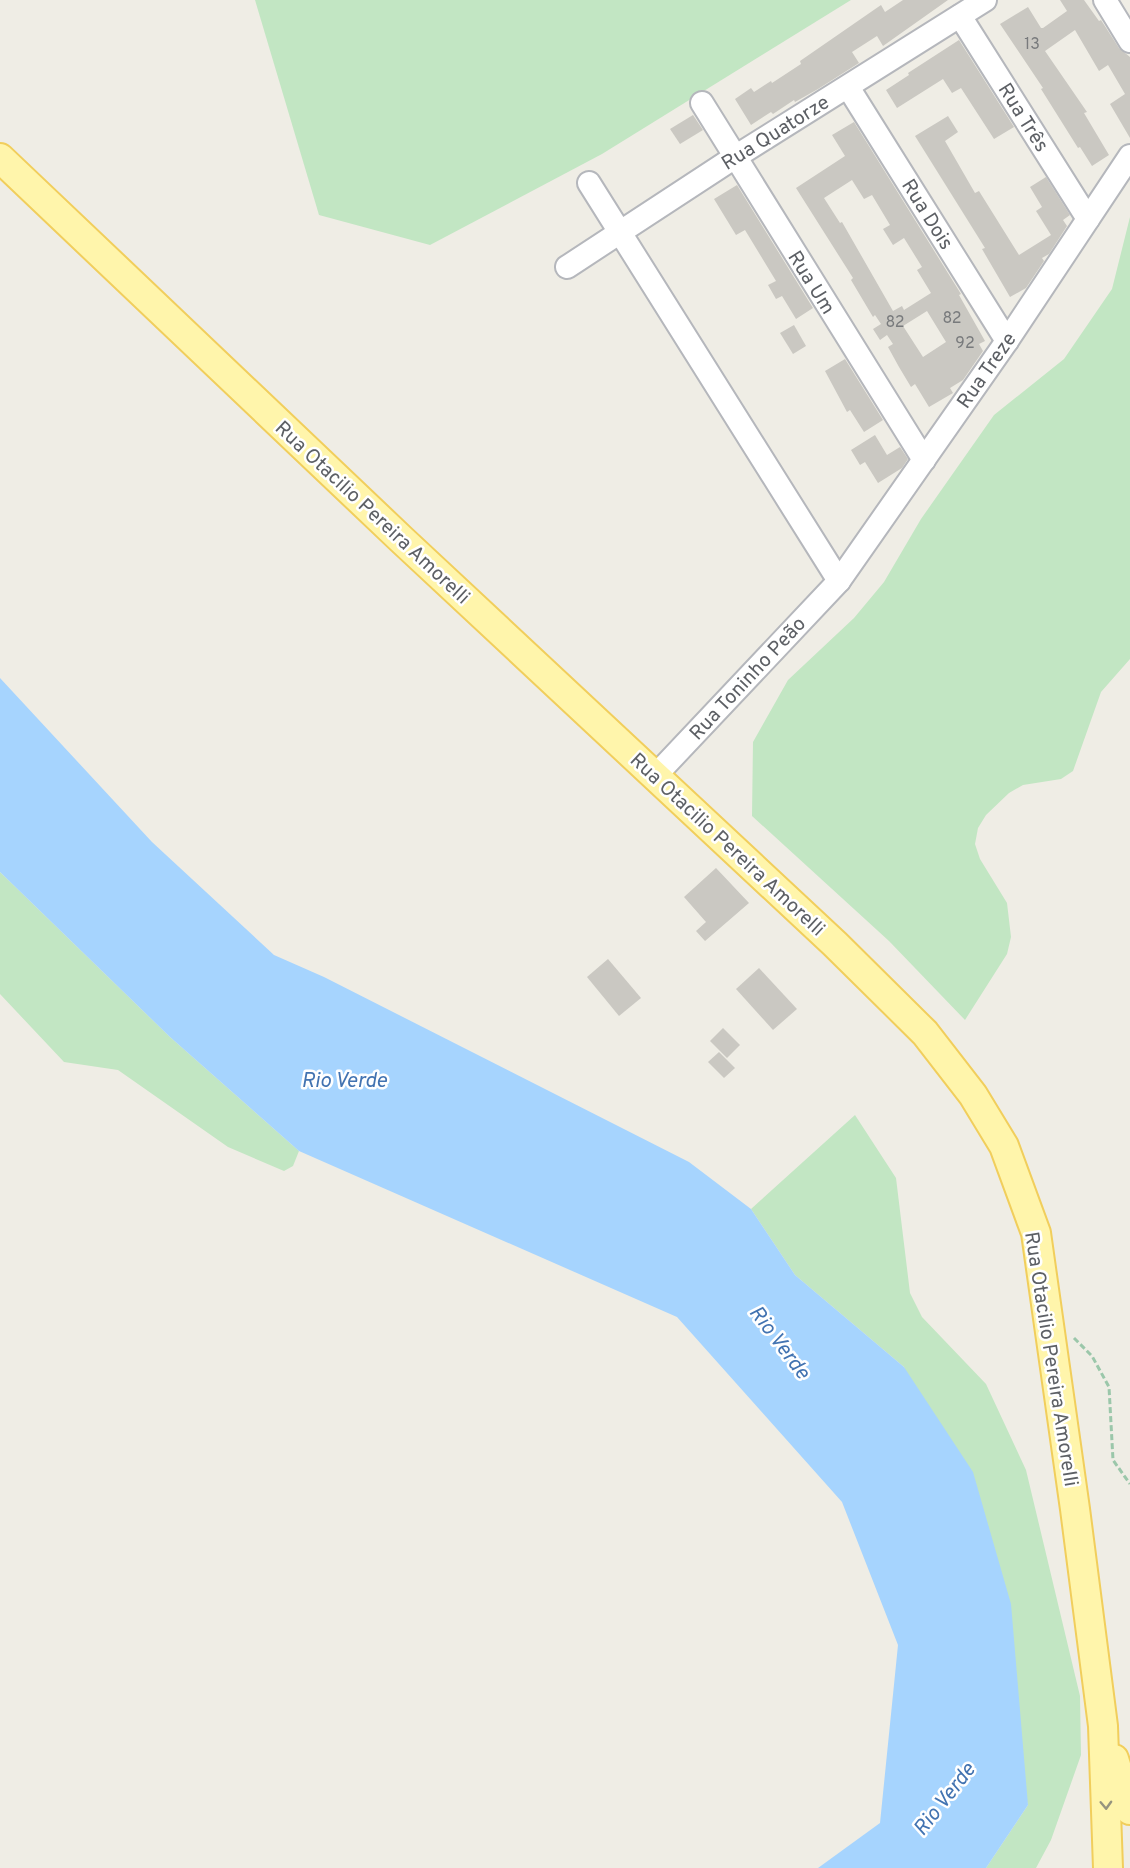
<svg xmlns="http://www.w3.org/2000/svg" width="1130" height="1868" font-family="Overpass,sans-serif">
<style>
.green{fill:#c2e6c3}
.water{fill:#a6d4fe}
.building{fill:#cac8c2;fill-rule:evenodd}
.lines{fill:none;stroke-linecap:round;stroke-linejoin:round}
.minor-casing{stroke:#b5b7bc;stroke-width:26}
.major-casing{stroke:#f1ce5c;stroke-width:32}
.path{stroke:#9bc7aa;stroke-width:3;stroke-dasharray:6 3;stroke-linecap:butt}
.minor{stroke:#fff;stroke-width:22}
.major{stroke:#fff5ab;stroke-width:28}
.oneway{stroke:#96947e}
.labels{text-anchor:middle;stroke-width:5;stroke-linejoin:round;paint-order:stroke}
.number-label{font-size:16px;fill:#787a7c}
.street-label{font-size:20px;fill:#5d6065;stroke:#fff}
.water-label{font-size:21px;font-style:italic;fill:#4273b1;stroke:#fff}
</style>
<rect width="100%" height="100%" fill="#efede5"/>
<!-- green -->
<g class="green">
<polygon points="255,0 851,0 602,154 430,245 319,215"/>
<polygon points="1130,217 1130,659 1101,692 1073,771 1061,779 1023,785 1009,793 986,815 978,828 975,844 980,859 1007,903 1011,937 1007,954 965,1020 889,941 752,816 753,742 788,680 854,618 884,582 921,519 994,415 1064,359 1112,289"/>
<polygon points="0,872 170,1037 299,1151 293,1166 284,1171 228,1147 118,1070 64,1062 0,994"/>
<polygon points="855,1115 896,1178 910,1293 922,1317 986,1384 1026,1470 1080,1696 1081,1755 1051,1840 1036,1868 986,1868 1028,1805 904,1367 795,1275 751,1209"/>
</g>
<!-- water -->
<polygon class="water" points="0,678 152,842 274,955 324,977 689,1162 751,1209 795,1275 904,1367 973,1472 1011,1604 1028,1805 986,1868 818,1868 880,1823 898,1645 842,1502 677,1317 299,1151 170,1037 0,872"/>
<!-- building -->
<g class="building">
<polygon points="903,0 948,0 883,46 877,36 852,52 859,63 818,89 795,102 794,100 773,114 771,112 751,125 735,99 751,88 754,92 771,81 772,83 801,64 800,61 881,5 885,12"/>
<polygon points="1060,0 1084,0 1099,21 1101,20 1119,48 1130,57 1130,138 1110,104 1125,94 1108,65 1099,71 1075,30 1045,51 1087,112 1084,113 1109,155 1092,166 1080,147 1078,148 1041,89 1043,88 1000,24 1028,7 1041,28 1043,28 1067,11"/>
<polygon points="959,40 1014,127 994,139 961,88 952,93 943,79 897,108 886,90 909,75 908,73"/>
<polygon points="693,115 703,130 680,144 670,129"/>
<polygon points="948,116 958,132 945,141 975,193 979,191 1019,255 1051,235 1036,211 1042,207 1030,187 1046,177 1070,215 1063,220 1067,226 1049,254 1042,258 1044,261 1026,288 1010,297 982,249 985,248 915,136"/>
<path d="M854 122 961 294 959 295 985 341 979 344 983 351 963 380 950 388 953 393 929 407 915 384 911 387 899 367 888 347 893 344 887 335 880 340 873 329 881 324 875 315 873 317 851 280 853 278 796 188 845 156 832 135ZM852 180 864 199 872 195 890 225 883 229 893 245 904 238 922 267 917 270 931 293 904 310 902 306 893 311 842 222 840 223 824 198ZM927 311 946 342 923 357 903 326Z"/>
<polygon points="737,185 813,308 796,319 782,296 776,299 768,285 776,281 745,230 736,235 714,199"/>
<polygon points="794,325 806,346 793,354 780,333"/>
<polygon points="845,359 883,420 864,432 850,410 847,412 825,371"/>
<polygon points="875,435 887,455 900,447 908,459 902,468 878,483 865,462 860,465 851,450"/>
<polygon points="716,868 749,903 705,941 696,931 706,922 684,897"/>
<polygon points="608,959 641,998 619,1016 587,977"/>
<polygon points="759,968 797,1009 773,1030 736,989"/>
<polygon points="723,1028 740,1045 727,1058 710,1041"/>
<polygon points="719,1052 735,1068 724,1078 708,1062"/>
</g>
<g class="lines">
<!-- minor casing -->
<g class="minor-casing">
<g id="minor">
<polyline points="1105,0 1130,41"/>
<polyline points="960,16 1088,219"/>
<polyline points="848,87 1007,341"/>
<polyline points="702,103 924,460"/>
<polyline points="589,183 839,581"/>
<polyline points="567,267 735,157 985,0"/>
<polyline points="655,776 839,581 1007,341 1130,156"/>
</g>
</g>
<!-- major casing -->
<g class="major-casing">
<g id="major">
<polyline points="0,158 401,539 835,944 925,1033 973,1095 1004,1146 1036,1233 1075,1509 1103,1726 1108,1868"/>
<polyline points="1114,1759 1130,1810"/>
</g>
</g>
<!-- path -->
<polyline class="path" points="1074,1338 1092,1356 1109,1387 1113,1460 1130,1484"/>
<!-- minor -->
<use href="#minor" class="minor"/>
<!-- major -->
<use href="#major" class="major"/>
</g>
<!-- one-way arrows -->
<defs><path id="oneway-chevron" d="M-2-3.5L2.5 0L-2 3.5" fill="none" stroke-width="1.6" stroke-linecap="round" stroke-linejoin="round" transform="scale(1.5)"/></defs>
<use class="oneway" href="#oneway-chevron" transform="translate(1106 1805) rotate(88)"/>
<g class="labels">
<!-- number labels -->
<g class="number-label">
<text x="1032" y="49">13</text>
<text x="952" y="323">82</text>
<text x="895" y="327">82</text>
<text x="965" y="348">92</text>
</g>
<!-- street labels -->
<g class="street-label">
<text transform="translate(1024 117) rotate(58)" y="7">Rua Três</text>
<text transform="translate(775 132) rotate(-32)" y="7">Rua Quatorze</text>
<text transform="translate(928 214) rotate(58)" y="7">Rua Dois</text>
<text transform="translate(812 282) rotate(58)" y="7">Rua Um</text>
<text transform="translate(986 370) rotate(-55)" y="7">Rua Treze</text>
<text transform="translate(373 512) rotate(43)" y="7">Rua Otacilio Pereira Amorelli</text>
<text transform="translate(747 678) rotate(-47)" y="7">Rua Toninho Peão</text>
<text transform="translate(728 844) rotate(43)" y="7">Rua Otacilio Pereira Amorelli</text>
<text transform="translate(1052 1359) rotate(81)" y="7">Rua Otacilio Pereira Amorelli</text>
</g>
<!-- water labels -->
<g class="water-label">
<text x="344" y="1087">Rio Verde</text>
<text transform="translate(780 1342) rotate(53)" y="7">Rio Verde</text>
<text transform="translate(944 1799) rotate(-52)" y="7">Rio Verde</text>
</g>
</g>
</svg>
